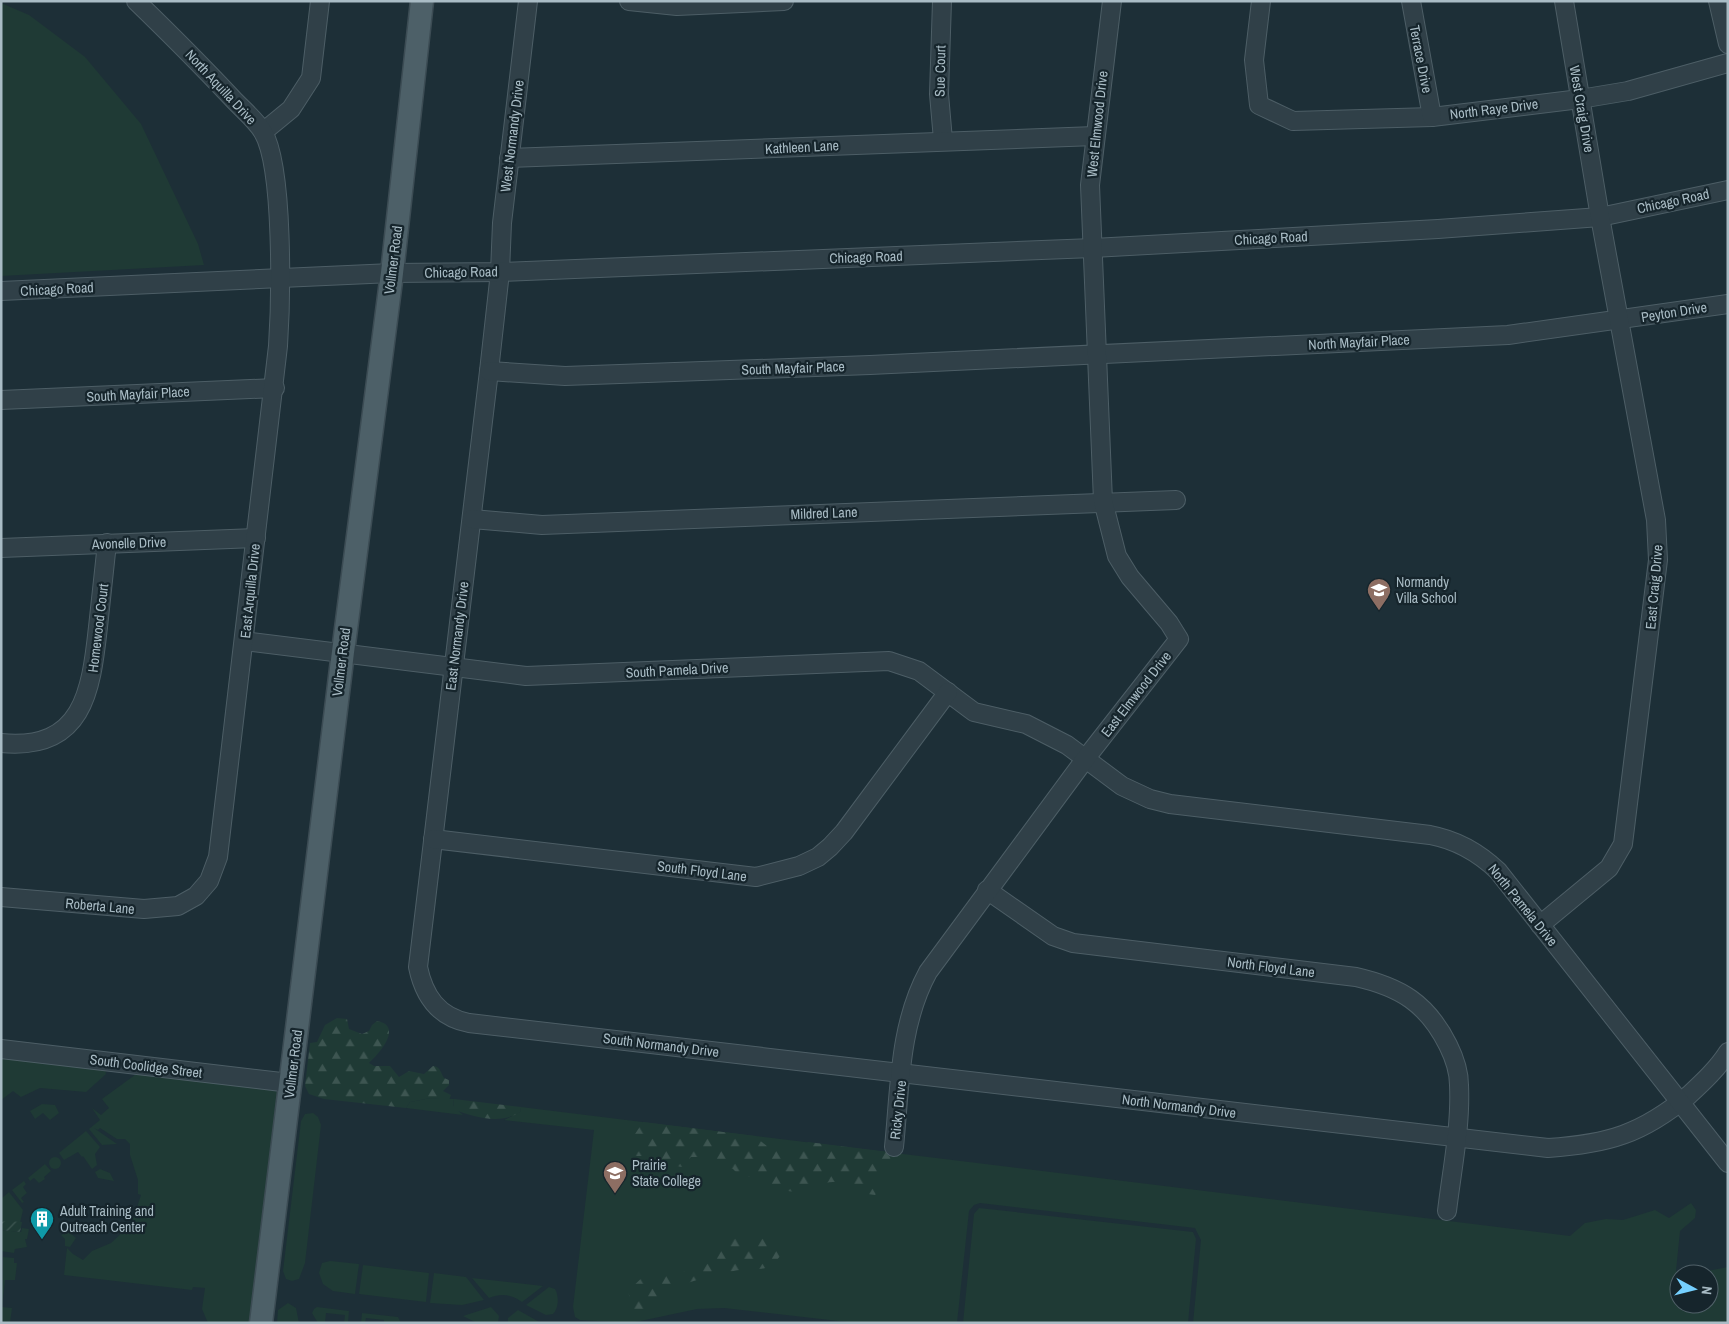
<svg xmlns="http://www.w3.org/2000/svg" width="1729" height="1324" font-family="'Archivo Narrow',sans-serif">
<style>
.green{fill:#1f3a35;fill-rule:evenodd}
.forest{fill:url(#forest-firs)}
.garden{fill:url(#garden-furrows)}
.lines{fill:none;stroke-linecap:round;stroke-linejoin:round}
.minor-casing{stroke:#4d5e66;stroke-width:20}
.major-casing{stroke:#3c4c54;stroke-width:25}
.minor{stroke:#304048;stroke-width:18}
.major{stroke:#4d6068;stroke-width:22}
.labels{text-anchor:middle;stroke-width:4.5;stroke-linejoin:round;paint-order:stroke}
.street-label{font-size:14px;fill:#a9bcc5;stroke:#16252c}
.poi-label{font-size:14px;fill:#a9bcc5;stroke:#16252c;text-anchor:start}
</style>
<defs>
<pattern id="forest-firs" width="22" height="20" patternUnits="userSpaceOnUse" patternTransform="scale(1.25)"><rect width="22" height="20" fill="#1f3a35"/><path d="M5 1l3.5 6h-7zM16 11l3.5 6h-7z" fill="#3d5551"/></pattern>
<pattern id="garden-furrows" width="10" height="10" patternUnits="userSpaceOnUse" patternTransform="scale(1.25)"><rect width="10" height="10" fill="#1f3a35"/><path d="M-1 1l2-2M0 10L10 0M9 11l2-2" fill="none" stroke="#3d5551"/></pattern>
</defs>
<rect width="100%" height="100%" fill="#1d2f37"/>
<!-- green -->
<g class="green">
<polygon points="1,3 29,15 85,57 141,124 198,244 204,265 1,276"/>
<polygon points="1,1056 105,1069 106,1074 86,1092 40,1088 21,1097 13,1091 1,1100"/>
<polygon points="139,1072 272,1088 278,1093 251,1323 208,1323 202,1309 205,1288 193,1287 192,1290 64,1275 67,1248 73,1254 83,1260 92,1251 111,1243 126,1229 134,1216 141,1195 138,1194 138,1180 130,1155 130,1144 125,1139 117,1139 100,1128 98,1130 94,1128 117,1144 102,1145 89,1129 100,1120 92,1108 101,1115 109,1108 102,1099"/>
<polygon points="430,1098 454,1099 453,1106 463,1115 406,1108 410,1102"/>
<polygon points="42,1104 55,1105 59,1113 50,1120 43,1113 35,1119 30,1111"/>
<path d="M521 1107 1570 1236 1585 1223 1606 1219 1623 1220 1655 1210 1669 1218 1691 1203 1696 1210 1695 1218 1680 1231 1676 1271 1702 1272 1728 1267V1323H1193L1201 1240 1195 1228 980 1203 974 1205 969 1211 957 1323H856L724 1308 697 1309 631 1323 580 1320 575 1317 573 1307 594 1130 504 1120 520 1112ZM1679 1274H1709V1304H1679Z"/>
<polygon points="313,1113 318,1117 321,1125 305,1263 299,1279 292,1281 286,1279 283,1271 301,1121 305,1114"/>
<polygon points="86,1131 100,1147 95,1154 97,1165 92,1169 83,1156 82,1157 78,1152 64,1160 59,1153"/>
<circle cx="55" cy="1163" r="6"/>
<polygon points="45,1164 51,1171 44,1177 45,1179 39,1183 34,1178 30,1181 28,1178"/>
<polygon points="100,1169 110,1173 114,1181 98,1178 95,1172"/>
<polygon points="24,1181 26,1184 23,1187 27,1193 21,1198 24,1202 22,1203 12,1190"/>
<polygon points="9,1192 23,1210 20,1223 1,1222 1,1199"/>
<polygon points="979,1208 1193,1232 1196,1239 1188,1323 963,1323 974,1214"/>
<polygon points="22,1228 29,1229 27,1239 25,1239 27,1247 15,1249 14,1253 1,1251 1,1230 21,1232"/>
<polygon points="69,1232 76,1238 70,1247 65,1246 65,1239 61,1235"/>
<polygon points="3,1257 14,1258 14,1263 17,1263 15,1280 5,1280 2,1307 12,1308 10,1323 1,1323"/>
<polygon points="330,1261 359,1264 355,1294 333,1291 323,1284 319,1273 322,1263"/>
<polygon points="363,1265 429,1273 426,1302 359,1294"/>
<polygon points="434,1273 466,1277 484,1300 462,1305 430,1303"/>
<path d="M472 1278 543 1286 522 1302C511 1294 501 1293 489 1298Z"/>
<path d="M549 1287 555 1289C559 1296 559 1308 553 1314L546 1315 526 1305Z"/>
<polygon points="288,1303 296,1308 299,1323 277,1323 278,1310"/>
<polygon points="317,1307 349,1311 348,1323 344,1323 345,1315 326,1313 325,1323 318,1323 312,1313 314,1309"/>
<polygon points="491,1307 499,1316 498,1323 477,1323 463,1316"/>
<polygon points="518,1310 541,1323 508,1323 508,1318"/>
<polygon points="362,1313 398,1317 401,1323 384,1323 384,1320 366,1318 365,1323 361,1323"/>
</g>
<!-- forest -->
<g class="forest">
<path d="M337 1018 347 1019 349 1029 362 1034 369 1031 372 1025 377 1021C404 1026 379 1054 369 1063L374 1066H390L399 1077 409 1071 424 1074 433 1066C441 1067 440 1072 444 1078L449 1080V1085L443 1091 451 1095 449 1100 430 1098 410 1102 406 1108 324 1099 309 1094 305 1086 310 1043 317 1042 325 1025Z"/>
<path d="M454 1099 521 1107 520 1112C500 1125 473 1117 453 1109Z"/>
<path d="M643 1122 755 1136C770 1151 792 1162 808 1142L889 1152 891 1161 886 1172 879 1175V1191L875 1195C860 1194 850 1183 835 1182 823 1181 816 1189 806 1192 799 1194 774 1188 765 1187L758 1179 738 1174 733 1169 715 1167 707 1157H691L682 1167 657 1163 649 1156H635L631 1152 635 1134Z"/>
<path d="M739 1233 778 1242 780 1256C768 1273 758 1268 740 1270 729 1271 724 1276 713 1271L697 1280 684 1284 654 1312 642 1313 632 1308 628 1291 647 1273 664 1274 672 1278 717 1254 727 1242Z"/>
</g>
<!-- garden -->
<polygon class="garden" points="7,1221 22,1222 20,1232 1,1230 1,1222"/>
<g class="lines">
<!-- minor casing -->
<g class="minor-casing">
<g id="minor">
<path d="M528 1 502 223 500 272 489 371 418 967C424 996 438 1017 469 1023L1548 1148C1608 1144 1642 1134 1689 1095 1703 1082 1718 1068 1728 1052"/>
<polyline points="629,1 677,6 784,1"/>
<polyline points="942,1 939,94 943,140"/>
<polyline points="1261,1 1254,60 1259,105 1293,121 1432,117 1580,99 1628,91 1728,63"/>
<polyline points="1411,1 1432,117"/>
<polyline points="1718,1 1728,44"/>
<polyline points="263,132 291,109 311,78 320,1"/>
<polyline points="509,158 1095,136"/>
<polyline points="1,291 392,273 500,272 1093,248 1438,229 1600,217 1728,190"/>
<polyline points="489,371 565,376 870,365 1508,335 1728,304"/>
<polyline points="1,400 275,388"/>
<polyline points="472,519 542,525 1176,500"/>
<polyline points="1,548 256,538"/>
<path d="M244 641 526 676 889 661 919 671 974 712 1026 724 1067 745 1122 786 1150 799 1170 804 1430 835C1457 840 1478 852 1498 871L1728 1163"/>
<path d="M1 743C83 751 91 692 98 627 101 599 104 571 107 543"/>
<polyline points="433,839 756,877 799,866 818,857 830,847 844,832 948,692"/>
<path d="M987 890 1053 936 1073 943 1356 977C1400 987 1427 1003 1448 1045 1454 1057 1459 1071 1459 1085 1461 1126 1452 1169 1447 1211"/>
<path d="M1 897 144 909 178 906 196 896 209 881 218 857 278 346C281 301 284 168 263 132 256 120 242 109 232 98 201 65 169 33 136 1"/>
<polyline points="1540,925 1609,868 1623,844 1658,560 1656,520 1600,217 1564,1"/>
<polyline points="1,1049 290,1083"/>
<path d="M894 1147C900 1088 899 1025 928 972L1086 758 1179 639 1169 623 1130 577 1117 556 1103 501 1090 185 1112 1"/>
</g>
</g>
<!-- major casing -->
<g class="major-casing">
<polyline id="major" points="261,1323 343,652 392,273 422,1"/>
</g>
<!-- minor -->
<use href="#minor" class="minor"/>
<!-- major -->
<use href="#major" class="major"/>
</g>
<!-- icons -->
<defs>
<g id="school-pin" transform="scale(1.25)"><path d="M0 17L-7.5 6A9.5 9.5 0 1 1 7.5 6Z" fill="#8d6e63" stroke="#16252c"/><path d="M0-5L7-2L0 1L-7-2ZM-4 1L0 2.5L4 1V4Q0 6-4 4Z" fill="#fff"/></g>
<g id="university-pin" transform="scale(1.25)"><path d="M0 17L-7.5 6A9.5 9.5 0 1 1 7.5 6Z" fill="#8d6e63" stroke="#16252c"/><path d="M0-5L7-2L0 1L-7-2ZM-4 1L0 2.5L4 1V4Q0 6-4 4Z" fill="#fff"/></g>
<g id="building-pin" transform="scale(1.25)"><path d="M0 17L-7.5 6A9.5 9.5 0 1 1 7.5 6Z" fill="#0f9aa8" stroke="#16252c"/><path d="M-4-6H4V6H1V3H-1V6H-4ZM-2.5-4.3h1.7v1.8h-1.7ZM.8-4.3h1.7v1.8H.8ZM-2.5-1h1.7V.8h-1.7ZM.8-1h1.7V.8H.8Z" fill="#fff"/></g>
</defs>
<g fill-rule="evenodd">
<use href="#school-pin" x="1379" y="590"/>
<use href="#university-pin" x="615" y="1173"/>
<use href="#building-pin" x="42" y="1219"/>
</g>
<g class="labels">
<!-- street labels -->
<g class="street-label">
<text transform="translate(1421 59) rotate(79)" y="5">Terrace Drive</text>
<text transform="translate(940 71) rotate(-89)" y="5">Sue Court</text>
<text transform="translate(221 87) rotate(47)" y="5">North Aquilla Drive</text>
<text transform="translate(1494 109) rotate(-7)" y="5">North Raye Drive</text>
<text transform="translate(1582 109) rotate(80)" y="5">West Craig Drive</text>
<text transform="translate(1097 124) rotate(-84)" y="5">West Elmwood Drive</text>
<text transform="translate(512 136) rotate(-83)" y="5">West Normandy Drive</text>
<text transform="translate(802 147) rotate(-3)" y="5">Kathleen Lane</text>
<text transform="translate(1673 201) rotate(-12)" y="5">Chicago Road</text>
<text transform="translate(1271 238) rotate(-3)" y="5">Chicago Road</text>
<text transform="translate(866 257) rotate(-2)" y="5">Chicago Road</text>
<text transform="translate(393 260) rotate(-83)" y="5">Vollmer Road</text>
<text transform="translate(461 272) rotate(-1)" y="5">Chicago Road</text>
<text transform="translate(57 289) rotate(-3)" y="5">Chicago Road</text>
<text transform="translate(1674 312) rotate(-9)" y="5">Peyton Drive</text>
<text transform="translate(1359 342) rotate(-3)" y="5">North Mayfair Place</text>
<text transform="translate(793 368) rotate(-2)" y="5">South Mayfair Place</text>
<text transform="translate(138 394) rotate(-3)" y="5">South Mayfair Place</text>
<text transform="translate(824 513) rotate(-2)" y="5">Mildred Lane</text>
<text transform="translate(129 543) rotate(-2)" y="5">Avonelle Drive</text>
<text transform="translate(1654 587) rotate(-85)" y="5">East Craig Drive</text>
<text transform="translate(250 591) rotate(-84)" y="5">East Arquilla Drive</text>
<text transform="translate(98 628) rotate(-83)" y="5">Homewood Court</text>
<text transform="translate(457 636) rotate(-83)" y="5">East Normandy Drive</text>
<text transform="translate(341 662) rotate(-83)" y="5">Vollmer Road</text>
<text transform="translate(677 670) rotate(-3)" y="5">South Pamela Drive</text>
<text transform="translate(1136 694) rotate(-52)" y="5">East Elmwood Drive</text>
<text transform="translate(702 871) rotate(7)" y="5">South Floyd Lane</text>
<text transform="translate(1523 905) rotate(51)" y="5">North Pamela Drive</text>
<text transform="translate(100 906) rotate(5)" y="5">Roberta Lane</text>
<text transform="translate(1271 967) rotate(7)" y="5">North Floyd Lane</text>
<text transform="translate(661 1045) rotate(7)" y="5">South Normandy Drive</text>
<text transform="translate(293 1064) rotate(-83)" y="5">Vollmer Road</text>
<text transform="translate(146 1066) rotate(7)" y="5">South Coolidge Street</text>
<text transform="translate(1179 1106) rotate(7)" y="5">North Normandy Drive</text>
<text transform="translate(898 1110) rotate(-84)" y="5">Ricky Drive</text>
</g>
<!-- poi labels -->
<g class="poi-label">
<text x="1396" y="587">Normandy<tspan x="1396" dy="16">Villa School</tspan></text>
<text x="632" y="1170">Prairie<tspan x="632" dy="16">State College</tspan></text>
<text x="60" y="1216">Adult Training and<tspan x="60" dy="16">Outreach Center</tspan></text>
</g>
</g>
<!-- border -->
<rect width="1729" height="1324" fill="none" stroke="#a9bcc5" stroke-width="5"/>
<!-- north arrow -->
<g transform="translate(1694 1289) rotate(97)"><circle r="24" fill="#16252c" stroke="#516169"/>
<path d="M0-4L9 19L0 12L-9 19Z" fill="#75d0ff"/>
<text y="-8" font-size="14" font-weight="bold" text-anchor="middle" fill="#a9bcc5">N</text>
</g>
</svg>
